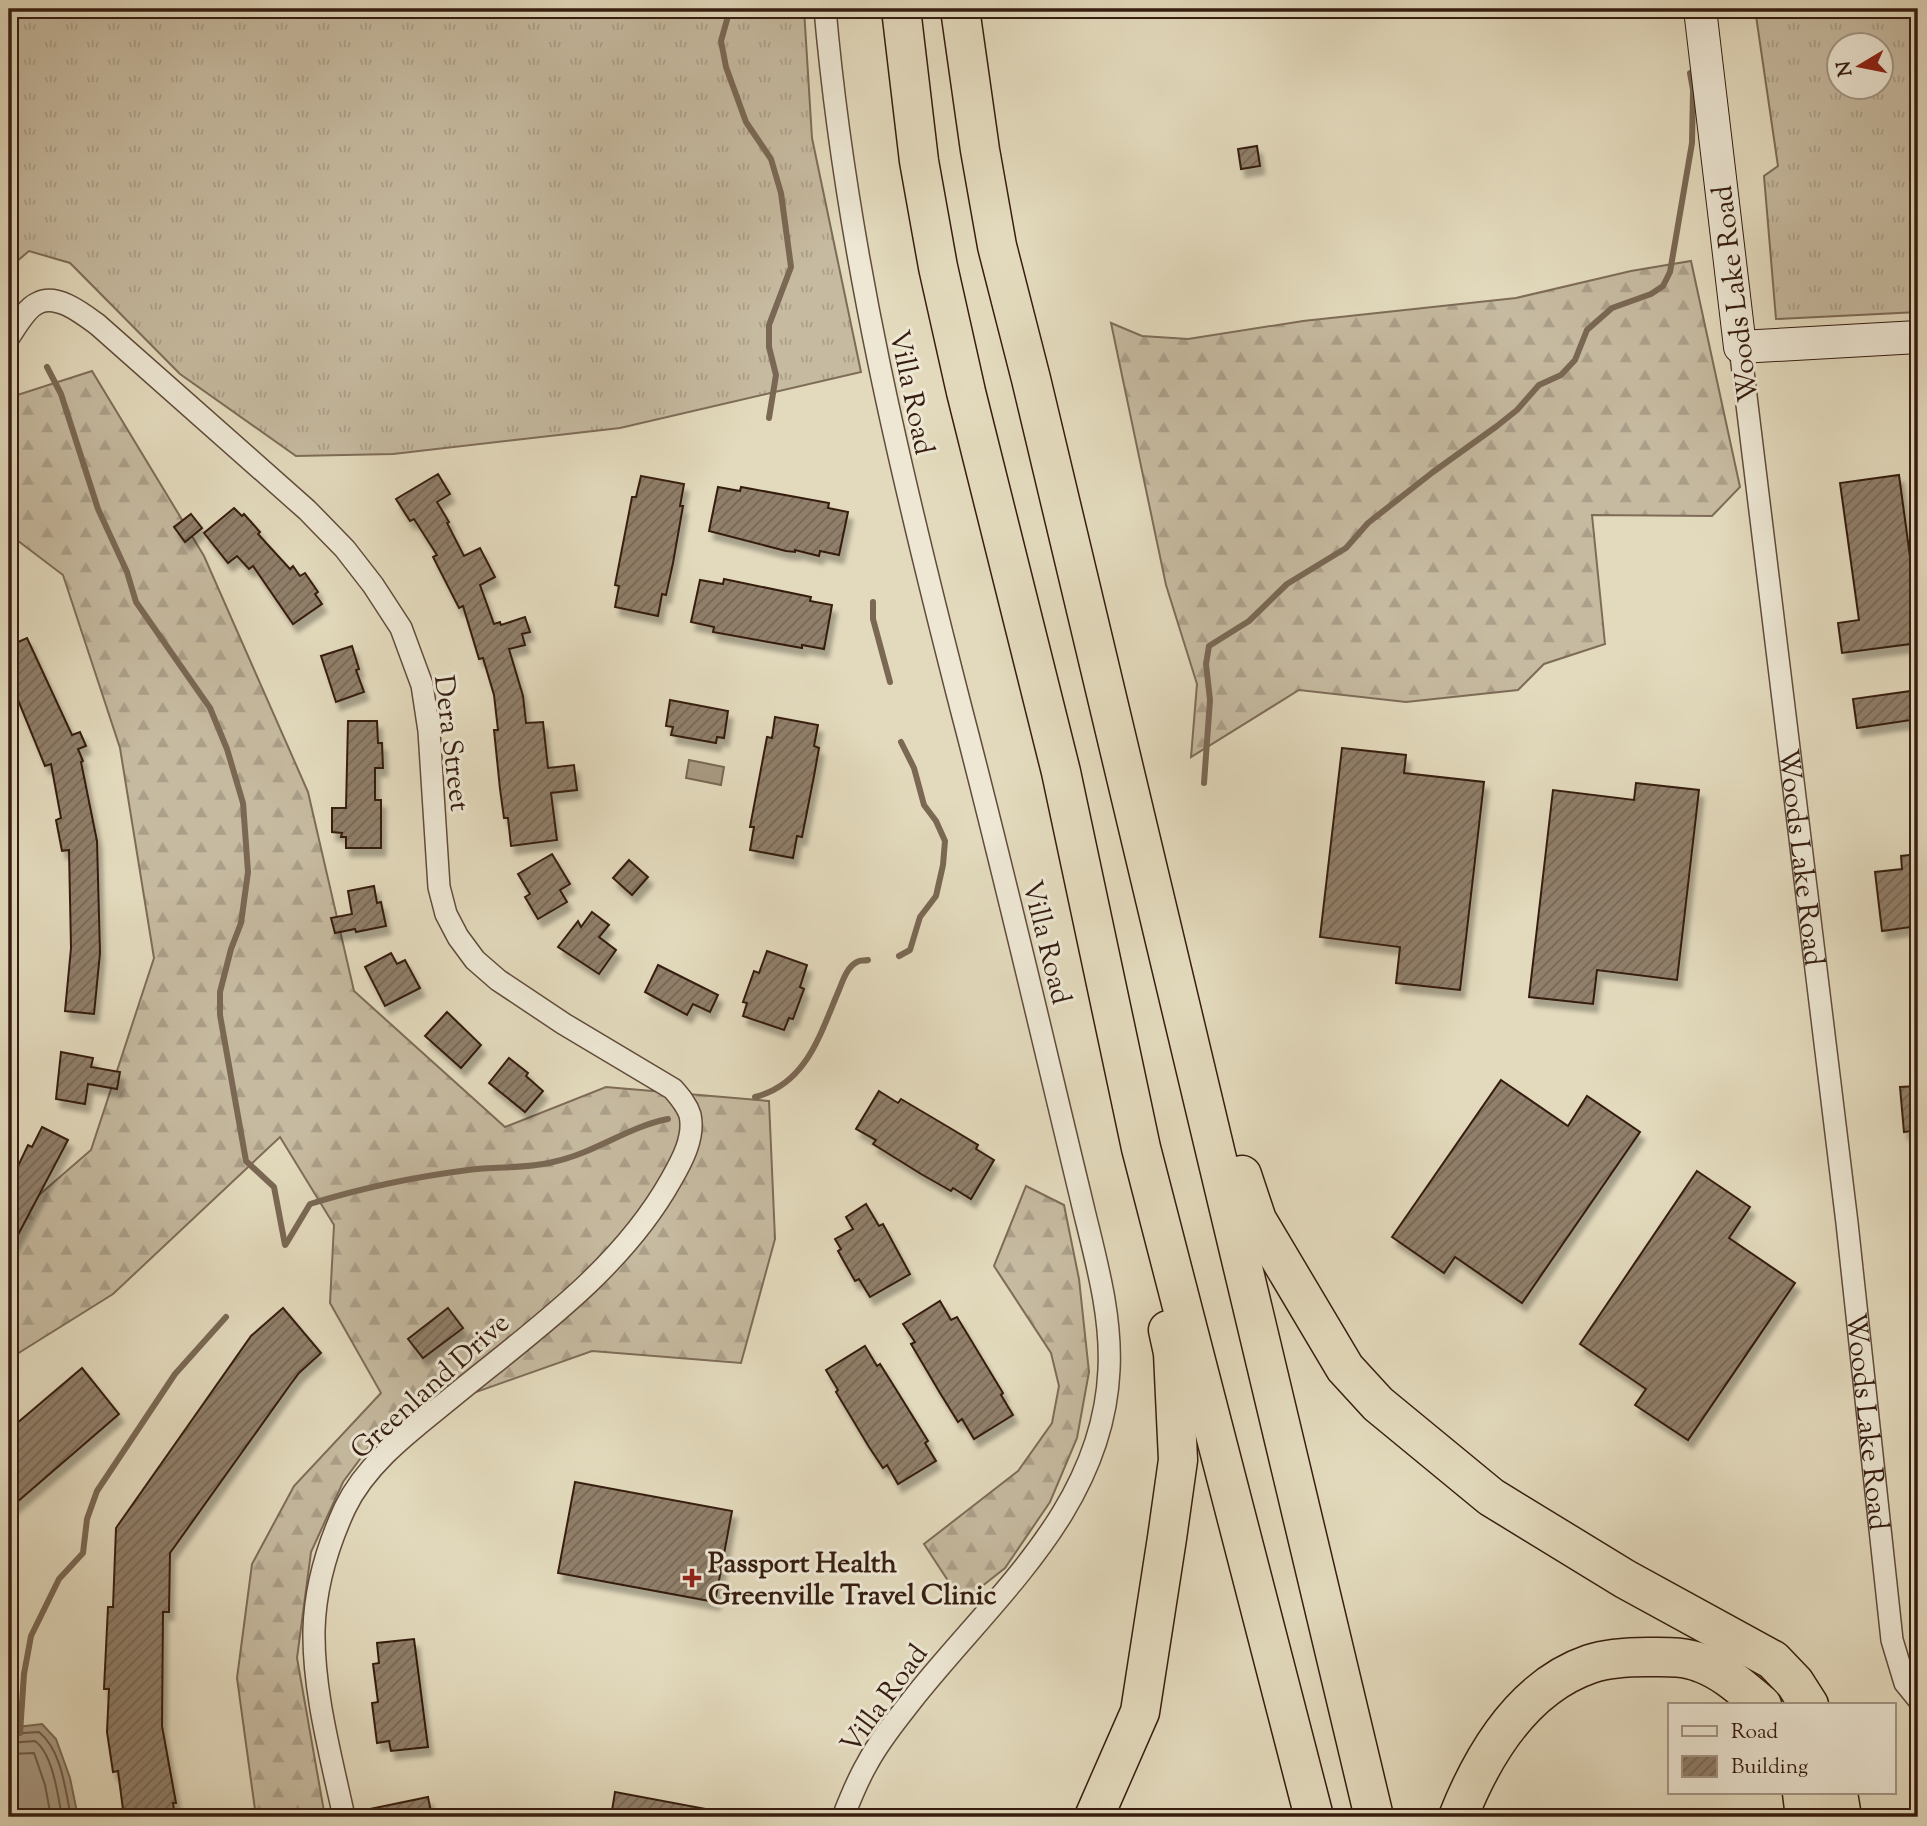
<svg xmlns="http://www.w3.org/2000/svg" width="1927" height="1826" font-family="'Sorts Mill Goudy',serif">
<style>
.grass{fill:url(#grass-tufts);stroke:#7e6c58;stroke-width:2;fill-rule:evenodd}
.forest{fill:url(#forest-firs);stroke:#7e6c58;stroke-width:2}
.water{fill:#a89a82;stroke:#7a6854;stroke-width:2}
.lines{fill:none;stroke-linecap:round;stroke-linejoin:round}
.shore{stroke:#6f5c49;stroke-width:2}
.stream{stroke:#7a6854;stroke-width:6}
.building{fill:url(#building-hatch);stroke:#361d10;stroke-width:2;filter:url(#shadow)}
.street-casing{stroke:#614c3b;stroke-width:24}
.secondary-casing{stroke:#361d10;stroke-width:34}
.highway-casing{stroke:#361d10;stroke-width:41}
.street{stroke:#ede7d4;stroke-width:21}
.secondary{stroke:#ede7d4;stroke-width:32}
.highway{stroke:#e3dabd;stroke-width:38}
.poi-dot{fill:#8f2418;stroke:#ede7d4;stroke-width:2.5}
.labels{text-anchor:middle;stroke-width:6;stroke-linejoin:round;paint-order:stroke}
.street-label{font-size:28px;fill:#361d10;stroke:#ede7d4}
.poi-label{font-size:28px;font-weight:bold;fill:#361d10;stroke:#ede7d4;text-anchor:start}
</style>
<defs>
<pattern id="grass-tufts" width="24" height="20" patternUnits="userSpaceOnUse" patternTransform="scale(1.75)"><rect width="24" height="20" fill="#c6baa0"/><path d="M3 7l-1-3M5 7V3M7 7l1-3M15 17l-1-3M17 17v-4M19 17l1-3" fill="none" stroke="#ab9f89"/></pattern>
<pattern id="forest-firs" width="22" height="20" patternUnits="userSpaceOnUse" patternTransform="scale(1.75)"><rect width="22" height="20" fill="#c6baa0"/><path d="M5 1l3.5 6h-7zM16 11l3.5 6h-7z" fill="#ab9f89"/></pattern>
<pattern id="building-hatch" width="6" height="6" patternUnits="userSpaceOnUse" patternTransform="scale(1.75)"><rect width="6" height="6" fill="#907f6a"/><path d="M-1 1l2-2M0 6l6-6M5 7l2-2" fill="none" stroke="#766756"/></pattern>
<filter id="shadow"><feDropShadow dx="4.5" dy="8" stdDeviation="2" flood-color="#0004"/></filter>
</defs>
<rect width="100%" height="100%" fill="#e3dabd"/>
<filter id="stains"><feTurbulence type="fractalNoise" baseFrequency=".00286" numOctaves="4"/><feColorMatrix values="0 0 0 0 .2 0 0 0 0 .09 0 0 0 0 .02 0 0 0 .5 -.17"/></filter>
<radialGradient id="worn" r=".72"><stop offset=".6" stop-color="#630" stop-opacity="0"/><stop offset="1" stop-color="#630" stop-opacity=".3"/></radialGradient>
<!-- grass -->
<g class="grass">
<polygon points="9,9 804,9 812,138 861,372 620,428 393,454 296,456 180,374 70,263 29,251 9,268"/>
<path d="M1755 9H1918V312L1776 319 1764 176 1778 166ZM1840 46H1882V88H1840Z"/>
</g>
<!-- forest -->
<g class="forest">
<polygon points="1691,261 1740,487 1712,516 1592,515 1605,644 1544,664 1518,690 1406,702 1299,690 1191,757 1197,684 1166,585 1111,323 1142,336 1188,339 1303,321 1516,298 1631,271"/>
<polygon points="92,371 204,556 308,792 354,991 505,1127 606,1087 769,1101 775,1239 741,1363 592,1351 386,1424 343,1482 311,1552 297,1658 325,1817 256,1817 237,1678 252,1564 294,1486 381,1393 330,1303 334,1225 280,1137 113,1294 9,1359 9,1221 91,1150 154,958 120,748 63,575 9,534 9,403 11,397"/>
<polygon points="1026,1186 1064,1205 1079,1279 1089,1372 1077,1438 1050,1502 1005,1568 962,1602 924,1544 1018,1471 1052,1423 1059,1386 1051,1353 994,1266"/>
</g>
<!-- water -->
<g class="water">
<polygon points="689,760 724,767 721,785 686,778"/>
<polygon points="42,1724 56,1739 70,1778 78,1817 9,1817 9,1728"/>
</g>
<g class="lines">
<!-- shore -->
<g class="shore">
<path d="M9 1734 39 1732C62 1751 65 1789 71 1817"/>
<path d="M9 1743 35 1741C53 1754 58 1796 62 1817"/>
<polyline points="9,1754 34,1753 45,1785 51,1817"/>
</g>
<!-- stream -->
<g class="stream">
<polyline points="730,9 721,41 726,67 746,122 771,159 781,193 791,267 769,325 769,347 776,375 769,418"/>
<polyline points="47,367 61,394 98,509 127,572 136,602 210,708 227,749 243,803 248,872 241,923 231,949 220,992 220,1015 246,1161 274,1187 285,1245"/>
<polyline points="873,602 873,619 890,682"/>
<polyline points="1204,783 1210,700 1206,664 1209,646 1249,621 1287,584 1346,548 1368,523 1433,472 1497,426 1517,410 1539,385 1561,375 1575,360 1587,330 1612,308 1651,294 1663,286 1670,272 1692,143 1693,90 1690,73"/>
<polyline points="899,956 910,950 920,917 936,896 943,865 945,841 936,821 924,805 914,768 901,742"/>
<path d="M755 1097C807 1084 820 1034 839 990 843 980 847 967 857 962 860 960 864 961 868 960"/>
<path d="M286 1244 310 1204C361 1188 414 1177 468 1170 496 1166 526 1169 553 1162 595 1153 627 1127 668 1119"/>
<polyline points="20,1733 24,1674 31,1636 59,1579 83,1553 87,1519 97,1491 175,1374 226,1317"/>
</g>
</g>
<!-- building -->
<g class="building">
<polygon points="1257,146 1260,166 1241,169 1238,149"/>
<polygon points="438,474 450,494 437,502 449,522 447,523 464,556 480,548 495,577 480,585 494,624 500,622 501,625 525,617 530,632 522,634 525,645 509,649 523,696 526,723 543,722 548,768 574,765 577,790 551,793 557,840 511,846 508,818 504,818 500,789 494,730 498,730 494,695 483,658 479,659 463,606 459,608 433,557 437,555 414,519 410,521 396,499"/>
<polygon points="1899,475 1918,616 1918,643 1842,653 1838,623 1859,620 1840,483"/>
<polygon points="641,476 684,484 680,506 683,506 673,563 666,595 662,594 658,616 615,607 619,586 615,585 632,497 636,497"/>
<polygon points="718,487 740,491 741,487 829,503 828,508 848,512 839,555 820,551 819,556 795,550 795,552 786,551 709,531"/>
<polygon points="234,508 242,516 244,514 260,532 258,534 290,569 293,566 300,576 305,573 318,592 315,594 322,604 293,624 253,566 249,569 237,556 228,563 204,533"/>
<polygon points="191,514 202,528 185,542 174,527"/>
<polygon points="724,579 811,597 810,601 832,605 824,649 802,645 802,648 713,632 714,627 691,622 700,580 723,584"/>
<polygon points="27,638 72,735 80,732 86,746 78,749 83,761 81,762 97,841 100,953 94,1014 65,1011 71,948 69,850 62,851 56,820 61,818 51,764 45,766 9,678 9,646"/>
<polygon points="352,646 359,669 356,670 364,692 336,702 321,656"/>
<polygon points="1918,690 1918,719 1857,728 1853,699"/>
<polygon points="670,700 728,711 724,738 717,737 716,743 671,735 673,727 666,726"/>
<polygon points="775,717 818,725 814,746 819,748 814,776 802,837 797,836 793,858 750,850 754,827 750,827 767,737 772,738"/>
<polygon points="348,721 377,721 378,743 382,743 383,768 375,768 375,800 381,800 381,848 346,848 346,837 341,837 342,833 332,832 332,808 346,808"/>
<polygon points="1342,748 1406,755 1404,773 1484,782 1460,990 1396,983 1400,947 1320,937"/>
<polygon points="1636,783 1699,790 1677,980 1597,970 1593,1004 1529,997 1553,790 1634,800"/>
<polygon points="552,854 570,884 560,890 567,902 538,919 525,897 530,894 518,874"/>
<polygon points="1918,854 1918,926 1882,931 1875,872 1902,869 1901,856"/>
<polygon points="629,860 648,877 632,895 613,878"/>
<polygon points="374,886 377,903 381,902 386,926 356,932 355,929 335,933 331,918 352,914 348,891"/>
<polygon points="592,912 609,925 599,937 616,950 599,974 558,947 578,921 581,927"/>
<polygon points="767,951 807,965 800,987 804,989 793,1019 789,1018 784,1030 743,1016 747,1003 743,1002 754,971 759,973"/>
<polygon points="391,953 397,964 405,960 420,988 385,1006 365,967"/>
<polygon points="658,965 718,995 710,1012 693,1004 687,1015 645,992"/>
<polygon points="447,1012 481,1045 461,1068 425,1036"/>
<polygon points="61,1052 93,1058 91,1067 120,1072 117,1089 88,1084 85,1104 56,1099"/>
<polygon points="509,1058 528,1073 526,1076 543,1091 525,1112 489,1083"/>
<polygon points="1501,1080 1568,1126 1587,1096 1640,1132 1522,1303 1455,1257 1444,1273 1392,1237"/>
<polygon points="1918,1086 1918,1130 1904,1132 1900,1087"/>
<polygon points="879,1091 898,1103 901,1099 950,1128 978,1145 976,1149 994,1160 971,1199 953,1188 951,1191 921,1174 873,1144 876,1140 856,1129"/>
<polygon points="42,1127 68,1140 9,1252 9,1185 28,1145 32,1147"/>
<polygon points="1697,1171 1750,1207 1729,1238 1795,1283 1688,1440 1635,1405 1646,1389 1580,1344"/>
<polygon points="866,1204 879,1226 883,1224 910,1274 870,1297 859,1279 855,1281 838,1251 841,1249 835,1239 853,1229 846,1217"/>
<polygon points="940,1301 951,1320 957,1317 1003,1393 1001,1395 1013,1415 974,1439 962,1419 958,1422 940,1393 911,1344 915,1342 903,1324"/>
<polygon points="283,1308 321,1353 299,1373 290,1385 170,1553 169,1612 163,1612 162,1726 176,1803 173,1803 175,1817 124,1817 118,1771 113,1772 107,1732 109,1689 104,1689 108,1607 113,1607 116,1528 251,1336"/>
<polygon points="448,1308 463,1328 423,1358 408,1339"/>
<polygon points="865,1346 877,1366 880,1364 897,1391 928,1441 925,1443 936,1461 898,1484 887,1465 883,1468 869,1447 836,1392 838,1390 826,1370"/>
<polygon points="82,1368 119,1414 9,1509 9,1430"/>
<polygon points="575,1482 732,1511 715,1602 558,1573"/>
<polygon points="414,1639 428,1747 391,1751 389,1741 377,1743 372,1703 378,1702 373,1664 379,1663 377,1643"/>
<polygon points="615,1792 706,1809 705,1817 611,1817"/>
<polygon points="428,1797 432,1817 366,1817 365,1810"/>
</g>
<g class="lines">
<!-- street casing -->
<g class="street-casing">
<g id="street">
<path d="M825 9C846 249 903 483 963 716 1005 876 1042 1037 1081 1198 1094 1254 1112 1312 1109 1370 1103 1507 996 1595 916 1695 899 1717 880 1739 867 1764 857 1781 850 1799 843 1817"/>
<path d="M9 337C16 327 26 308 38 303 57 293 83 314 98 325L307 510 345 549 373 585 401 628 422 685 429 731 439 887 446 914 458 937 475 960 498 980 564 1024 673 1089C680 1097 687 1105 690 1115 695 1137 682 1161 671 1180 620 1271 530 1333 451 1398 413 1429 367 1462 345 1508 328 1545 315 1588 314 1630 313 1692 331 1756 344 1817"/>
<path id="s1" d="M1740 347 1847 1223 1892 1640 1905 1683 1918 1699"/>
</g>
</g>
<!-- secondary casing -->
<g class="secondary-casing">
<polyline id="secondary" points="1700,9 1740,347 1918,337"/>
</g>
<!-- highway casing -->
<g class="highway-casing">
<g id="highway">
<polyline points="901,9 919,161 938,267 966,392 1061,772 1141,1148 1314,1817"/>
<polyline points="960,9 980,150 997,246 1031,379 1374,1817"/>
<polyline points="1242,1175 1257,1220 1345,1368 1378,1404 1491,1497 1625,1579 1773,1660 1795,1683 1809,1705"/>
<polyline points="1802,1793 1805,1817"/>
<polyline points="1838,1793 1842,1817"/>
<polyline points="1094,1817 1140,1712 1167,1538 1178,1460 1173,1353 1168,1330"/>
<path d="M1458 1817C1483 1754 1523 1687 1590 1664 1608 1658 1629 1657 1648 1657 1666 1657 1684 1656 1701 1663 1724 1671 1744 1690 1762 1705"/>
</g>
</g>
<!-- street -->
<use href="#street" class="street"/>
<!-- secondary -->
<use href="#secondary" class="secondary"/>
<!-- highway -->
<use href="#highway" class="highway"/>
</g>
<!-- markers -->
<path class="poi-dot" d="M688.5 1567.5h7v7h7v7h-7v7h-7v-7h-7v-7h7z"/>
<g class="labels">
<!-- street labels -->
<g class="street-label">
<text transform="translate(1734 294) rotate(-97)" y="10">Woods Lake Road</text>
<text transform="translate(913 392) rotate(78)" y="10">Villa Road</text>
<text transform="translate(453 743) rotate(83)" y="10">Dera Street</text>
<text dy="10" stroke="none"><textPath href="#s1" startOffset="514">Woods Lake Road</textPath></text>
<text transform="translate(1048 942) rotate(76)" y="10">Villa Road</text>
<text transform="translate(429 1385) rotate(-42)" y="10">Greenland Drive</text>
<text dy="10" stroke="none"><textPath href="#s1" startOffset="1082">Woods Lake Road</textPath></text>
<text transform="translate(883 1698) rotate(-54)" y="10">Villa Road</text>
</g>
<!-- poi labels -->
<g class="poi-label">
<text x="708" y="1572">Passport Health<tspan x="708" dy="32">Greenville Travel Clinic</tspan></text>
</g>
</g>
<!-- margin -->
<rect width="1927" height="1826" fill="none" stroke="#e3dabd" stroke-width="35"/>
<rect x="10" y="10" width="1906" height="1805" fill="none" stroke="#361d10" stroke-width="3.5"/>
<rect x="18" y="18" width="1892" height="1791" fill="none" stroke="#361d10" stroke-width="2"/>
<!-- legend -->
<rect x="1668" y="1703" width="228" height="91" fill="#ede7d4" stroke="#a49686" stroke-width="2"/>
<rect x="1682" y="1726" width="35" height="10" fill="#ede7d4" stroke="#a49686" stroke-width="2"/>
<text x="1731" y="1738" font-size="21" fill="#361d10">Road</text>
<rect x="1682" y="1756" width="35" height="21" fill="url(#building-hatch)" stroke="#a49686" stroke-width="2"/>
<text x="1731" y="1773" font-size="21" fill="#361d10">Building</text>
<!-- north arrow -->
<g transform="translate(1860 66) rotate(260)"><circle r="33" fill="#ede7d4" stroke="#a49686" stroke-width="2"/>
<path d="M0-5L12 26L0 18L-12 26Z" fill="#8f2418"/>
<text y="-10" font-size="19" font-weight="bold" text-anchor="middle" fill="#361d10">N</text>
</g>
<rect width="100%" height="100%" filter="url(#stains)"/>
<rect width="100%" height="100%" fill="url(#worn)"/>
</svg>
